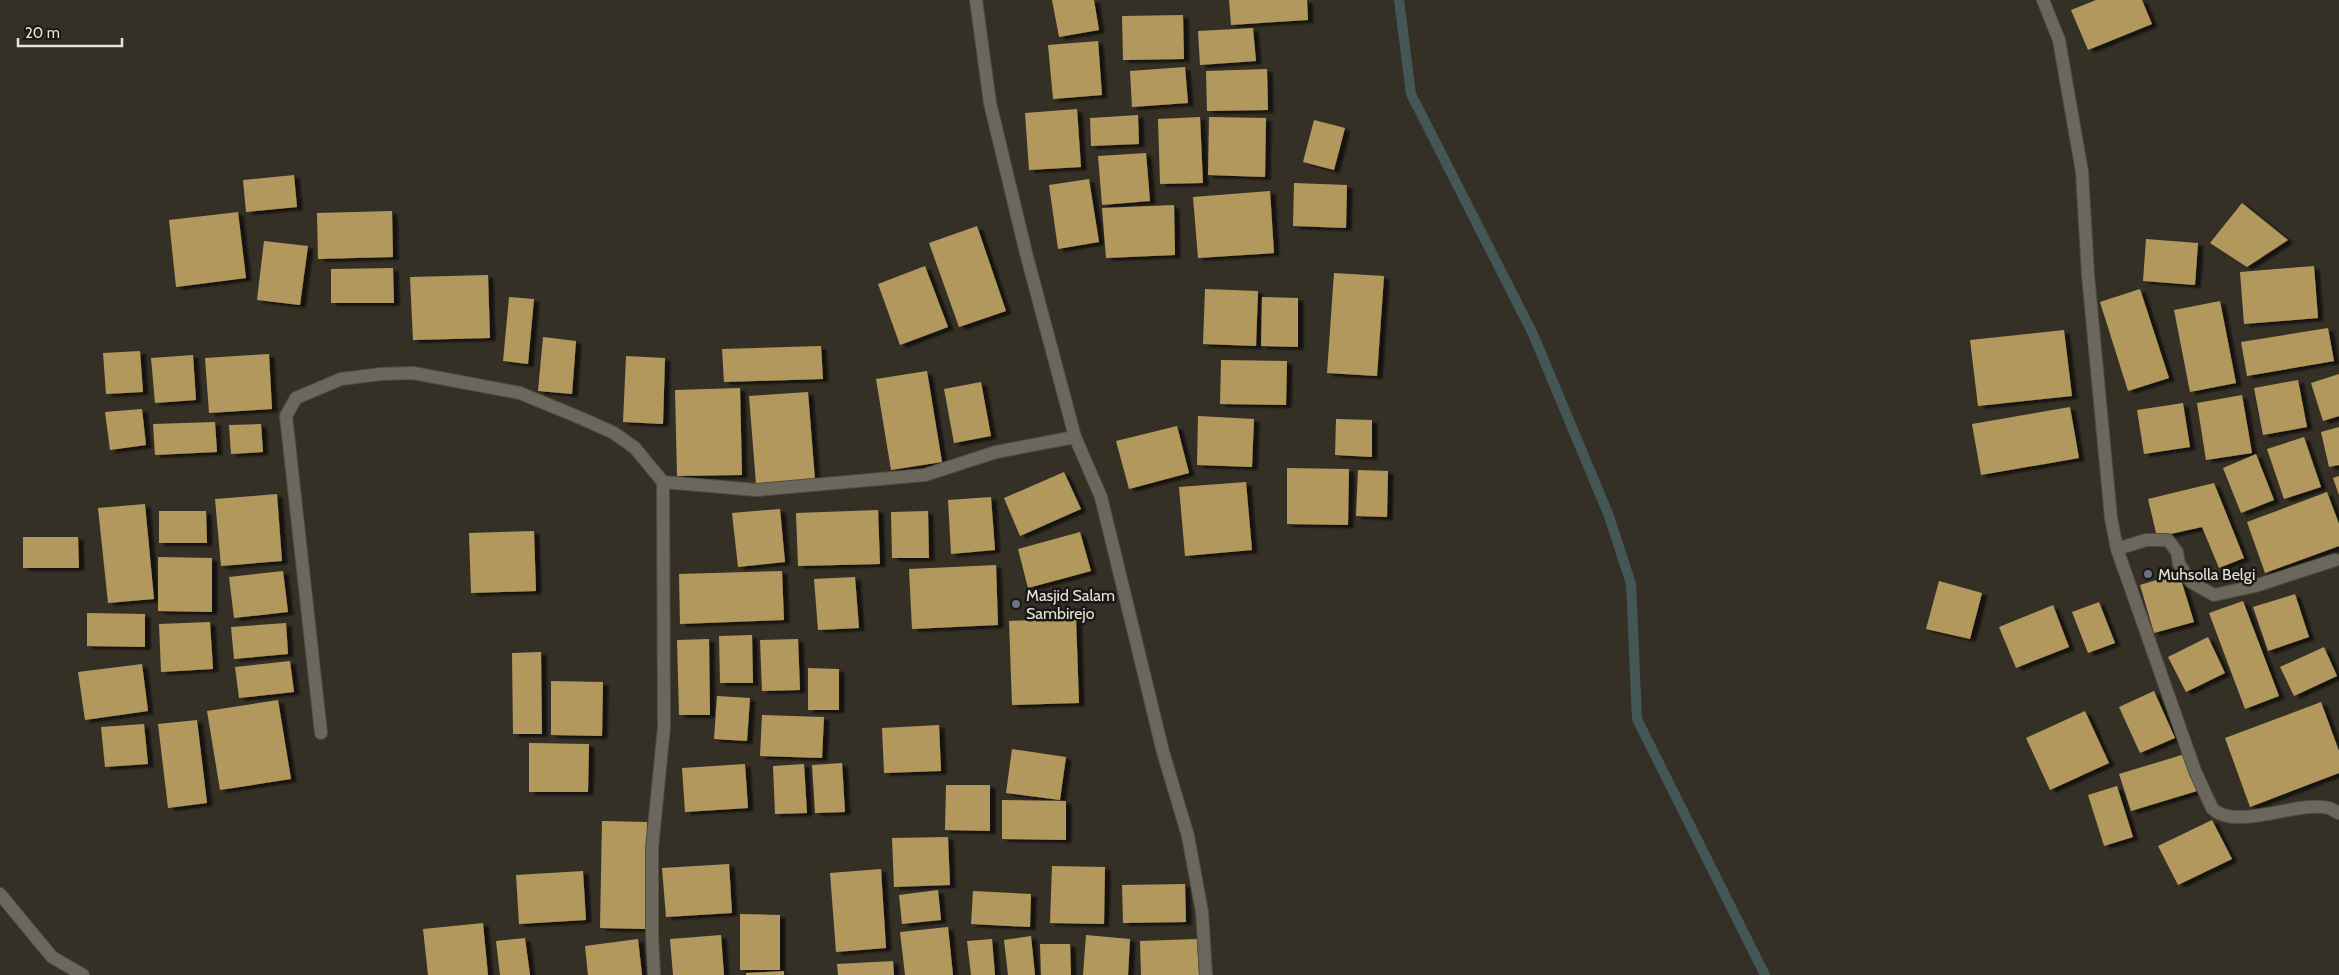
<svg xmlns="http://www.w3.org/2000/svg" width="2339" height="975" font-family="Cabin,sans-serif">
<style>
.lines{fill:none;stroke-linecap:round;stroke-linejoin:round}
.stream{stroke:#455656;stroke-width:10}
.building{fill:#b3985d;filter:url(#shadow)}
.minor-casing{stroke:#514d44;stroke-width:14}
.minor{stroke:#6c675c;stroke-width:12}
.worship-dot{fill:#6b7280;stroke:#1a1814;stroke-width:2}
.labels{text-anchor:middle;stroke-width:5;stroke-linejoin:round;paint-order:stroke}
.poi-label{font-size:16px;fill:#e6e3dd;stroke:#1a1814;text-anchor:start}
</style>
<defs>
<filter id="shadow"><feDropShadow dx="5.5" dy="3" stdDeviation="1" flood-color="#0009"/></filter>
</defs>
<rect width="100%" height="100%" fill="#353026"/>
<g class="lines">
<!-- stream -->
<polyline class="stream" points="1399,0 1411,94 1533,334 1609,516 1631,584 1637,719 1765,975"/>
</g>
<!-- building -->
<g class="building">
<polygon points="1052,0 1094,0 1099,30 1059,37"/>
<polygon points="1229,0 1307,0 1308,20 1231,25"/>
<polygon points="2096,0 2142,0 2152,24 2088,50 2071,10"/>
<polygon points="1183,15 1184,59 1123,60 1122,16"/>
<polygon points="1253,28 1256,61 1200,65 1198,31"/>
<polygon points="1098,41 1102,95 1053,99 1048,45"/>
<polygon points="1185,67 1188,103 1132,107 1130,71"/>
<polygon points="1267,69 1268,110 1207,111 1206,71"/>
<polygon points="1077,109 1081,167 1029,170 1025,113"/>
<polygon points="1138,115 1139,144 1091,146 1090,118"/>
<polygon points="1200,117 1203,183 1160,184 1158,119"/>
<polygon points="1209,117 1266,118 1265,177 1208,175"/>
<polygon points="1314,120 1345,128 1334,170 1303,162"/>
<polygon points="1146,153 1150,201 1102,205 1098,156"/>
<polygon points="294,175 297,207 246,212 243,180"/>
<polygon points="1089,179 1099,242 1058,249 1049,185"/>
<polygon points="1294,183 1347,185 1346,228 1293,226"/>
<polygon points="1270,191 1274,253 1198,258 1193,197"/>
<polygon points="2242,203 2288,240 2247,267 2210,243"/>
<polygon points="1174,205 1175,255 1106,258 1102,208"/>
<polygon points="392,211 393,257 318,259 317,213"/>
<polygon points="238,212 246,278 176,287 169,220"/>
<polygon points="977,226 1006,311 959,327 929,243"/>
<polygon points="2146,239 2198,243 2195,285 2143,281"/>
<polygon points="264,241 308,246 300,305 257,300"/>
<polygon points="925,266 948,327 900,345 878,284"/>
<polygon points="2314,266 2318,318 2244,324 2240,272"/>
<polygon points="393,268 394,303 331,303 331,269"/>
<polygon points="1334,273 1384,276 1377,376 1327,373"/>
<polygon points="488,275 490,338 413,340 410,277"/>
<polygon points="1205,289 1258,291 1256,346 1203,344"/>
<polygon points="2140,289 2169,378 2128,391 2100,302"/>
<polygon points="509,297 534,299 528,364 503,361"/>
<polygon points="1262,297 1298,298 1298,347 1261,346"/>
<polygon points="2220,301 2236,383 2190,392 2174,310"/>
<polygon points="2328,328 2334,361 2247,376 2241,342"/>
<polygon points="2064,330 2072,396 1978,406 1970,340"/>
<polygon points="543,337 576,341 572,394 538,391"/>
<polygon points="821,346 823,379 724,382 722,349"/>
<polygon points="140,351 143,392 106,394 103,353"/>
<polygon points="269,354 272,409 209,413 205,358"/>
<polygon points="193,355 196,400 155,403 151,358"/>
<polygon points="626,356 665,358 663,424 623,422"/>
<polygon points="1221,360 1287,361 1286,405 1220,404"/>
<polygon points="927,371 942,462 891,470 876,379"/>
<polygon points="2339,374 2339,416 2323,421 2311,383"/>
<polygon points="2298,380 2307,427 2263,435 2254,388"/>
<polygon points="981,382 991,436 954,443 944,389"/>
<polygon points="740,388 742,475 677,476 675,390"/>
<polygon points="808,392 815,480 756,484 749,396"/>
<polygon points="2242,395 2252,453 2206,460 2197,403"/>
<polygon points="2183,403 2190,447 2144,454 2137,410"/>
<polygon points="2070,407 2079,458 1981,475 1972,424"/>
<polygon points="142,409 146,445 110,450 105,412"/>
<polygon points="1198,416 1254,419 1252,467 1197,465"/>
<polygon points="1336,419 1372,420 1372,457 1335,455"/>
<polygon points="215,422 217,452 155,455 153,424"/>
<polygon points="261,424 263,452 231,454 229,425"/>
<polygon points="1177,426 1189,473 1129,489 1116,441"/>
<polygon points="2339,427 2339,465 2329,467 2321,432"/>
<polygon points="2304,437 2321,487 2284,499 2267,449"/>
<polygon points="2256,454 2274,500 2241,513 2223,468"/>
<polygon points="1287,468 1349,469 1348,525 1287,524"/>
<polygon points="1358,470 1388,471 1387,517 1356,516"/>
<polygon points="1064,472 1081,509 1020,536 1004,498"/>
<polygon points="2339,476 2339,495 2333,478"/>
<polygon points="1246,482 1252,550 1185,556 1179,487"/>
<polygon points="2214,483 2244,558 2219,568 2202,527 2157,537 2148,499"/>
<polygon points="2327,492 2339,524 2339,546 2265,573 2247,522"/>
<polygon points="277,494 282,561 221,566 215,499"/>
<polygon points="991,497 995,550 951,554 948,500"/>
<polygon points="145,504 154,599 108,603 98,508"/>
<polygon points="780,509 785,562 738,567 732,513"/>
<polygon points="878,510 880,564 798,566 796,513"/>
<polygon points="159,511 206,511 207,543 159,543"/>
<polygon points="928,511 929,558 892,558 891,512"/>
<polygon points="534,531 536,591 471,593 469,533"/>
<polygon points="1080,532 1091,571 1028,588 1018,549"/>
<polygon points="23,537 78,537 79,568 23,568"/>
<polygon points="158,557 212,558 212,612 158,611"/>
<polygon points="996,565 998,625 912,629 909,569"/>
<polygon points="283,571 288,612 234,618 229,577"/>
<polygon points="782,571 784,620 680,624 679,574"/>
<polygon points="2179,573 2194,622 2154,633 2140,585"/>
<polygon points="855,577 859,628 818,630 814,579"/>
<polygon points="1939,581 1982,593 1970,639 1926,629"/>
<polygon points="2295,594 2309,637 2268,651 2253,607"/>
<polygon points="2243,601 2279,696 2245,709 2209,613"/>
<polygon points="2099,602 2115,643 2088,653 2072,612"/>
<polygon points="2053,605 2069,647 2016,668 1999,627"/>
<polygon points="87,613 145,614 145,647 87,646"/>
<polygon points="1076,618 1079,703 1012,705 1009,621"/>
<polygon points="210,622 213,669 161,672 159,624"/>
<polygon points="286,623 288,654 234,659 231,627"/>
<polygon points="752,635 753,683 720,683 719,636"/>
<polygon points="2208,637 2225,673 2186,692 2168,657"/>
<polygon points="709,639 710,715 679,715 677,640"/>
<polygon points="798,639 800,690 762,691 760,640"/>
<polygon points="2324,647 2337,676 2294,696 2280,667"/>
<polygon points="541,652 542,734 513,734 512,653"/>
<polygon points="290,661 294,692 239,698 235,667"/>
<polygon points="142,664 148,711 85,720 78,672"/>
<polygon points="808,668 839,669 839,710 808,710"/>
<polygon points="551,681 603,682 602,736 551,735"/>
<polygon points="2154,691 2175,738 2140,753 2119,707"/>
<polygon points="717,696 750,698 747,741 714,739"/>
<polygon points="278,700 291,779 220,790 207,711"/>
<polygon points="2321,702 2339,751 2339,773 2250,807 2225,738"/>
<polygon points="2085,711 2109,763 2050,790 2026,738"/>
<polygon points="762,715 824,717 822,758 760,756"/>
<polygon points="197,720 207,803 168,808 158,724"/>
<polygon points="144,724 148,764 105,767 101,727"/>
<polygon points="939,725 941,771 884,773 882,728"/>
<polygon points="529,743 589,744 588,792 529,792"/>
<polygon points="1012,749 1066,757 1060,800 1006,793"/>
<polygon points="2185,754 2197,791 2131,811 2119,774"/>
<polygon points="842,763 845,812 815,813 812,765"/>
<polygon points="745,764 748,808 685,812 682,768"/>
<polygon points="804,764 807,813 775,814 773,766"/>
<polygon points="946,785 990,785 990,831 945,830"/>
<polygon points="2117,786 2133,837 2104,846 2088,795"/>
<polygon points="1002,800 1066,801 1066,840 1002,839"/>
<polygon points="2212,820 2232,859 2178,885 2158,846"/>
<polygon points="602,821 647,822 645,929 600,928"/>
<polygon points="948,837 950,885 894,887 892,838"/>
<polygon points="729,864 732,913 666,917 662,868"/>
<polygon points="1052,866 1105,867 1104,924 1050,923"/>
<polygon points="881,869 886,948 836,952 830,873"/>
<polygon points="583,871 586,920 519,924 516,875"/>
<polygon points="1185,884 1186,922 1123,923 1122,885"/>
<polygon points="938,890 941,920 902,924 899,895"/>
<polygon points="973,891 1031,894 1030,927 971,924"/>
<polygon points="740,914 780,915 780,970 740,970"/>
<polygon points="483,923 488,975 428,975 423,929"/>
<polygon points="948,927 953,975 905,975 900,932"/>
<polygon points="721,935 724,975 673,975 670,939"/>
<polygon points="1086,935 1130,939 1128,975 1083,975"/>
<polygon points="1031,936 1035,975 1008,975 1004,940"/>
<polygon points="525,938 530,975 500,975 496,941"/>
<polygon points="638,939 642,975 588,975 585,946"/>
<polygon points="992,939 995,975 971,975 967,941"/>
<polygon points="1197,939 1199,975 1141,975 1140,941"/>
<polygon points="1040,944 1070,944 1071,975 1041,975"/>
<polygon points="893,961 894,975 838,975 837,964"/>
<polygon points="784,971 784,975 746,975 746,973"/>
</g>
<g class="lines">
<!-- minor casing -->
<g class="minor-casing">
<g id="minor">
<polyline points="976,0 990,103 1026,253 1075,437 1101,497 1163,752 1188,836 1202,912 1206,975"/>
<polyline points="2043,0 2059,40 2082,172 2088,275 2111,518 2117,549 2146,540 2168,540 2177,552 2179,564 2191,582 2214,595 2255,586 2335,560"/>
<polyline points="663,482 757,490 925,475 996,452 1075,437"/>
<path d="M2117 549 2195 771 2212 808C2234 832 2298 800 2329 808 2332 809 2336 812 2339 813"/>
<polyline points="321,733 286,416 296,398 341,379 381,374 413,373 520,393 583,419 614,433 635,448 663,482 664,727 652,848 652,935 654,975"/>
<polyline points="0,894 52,957 83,975"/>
</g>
</g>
<!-- minor -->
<use href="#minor" class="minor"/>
</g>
<!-- markers -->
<g class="worship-dot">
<circle cx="2148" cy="574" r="5"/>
<circle cx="1016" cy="604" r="5"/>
</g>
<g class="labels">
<!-- poi labels -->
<g class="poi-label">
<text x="2158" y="580">Muhsolla Belgi</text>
<text x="1026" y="601">Masjid Salam<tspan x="1026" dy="18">Sambirejo</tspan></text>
</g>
</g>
<!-- scale -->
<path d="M18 38v8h104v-8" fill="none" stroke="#e6e3dd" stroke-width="2.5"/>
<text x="25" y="38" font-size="15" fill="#e6e3dd" stroke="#1a1814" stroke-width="4" paint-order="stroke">20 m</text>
</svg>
